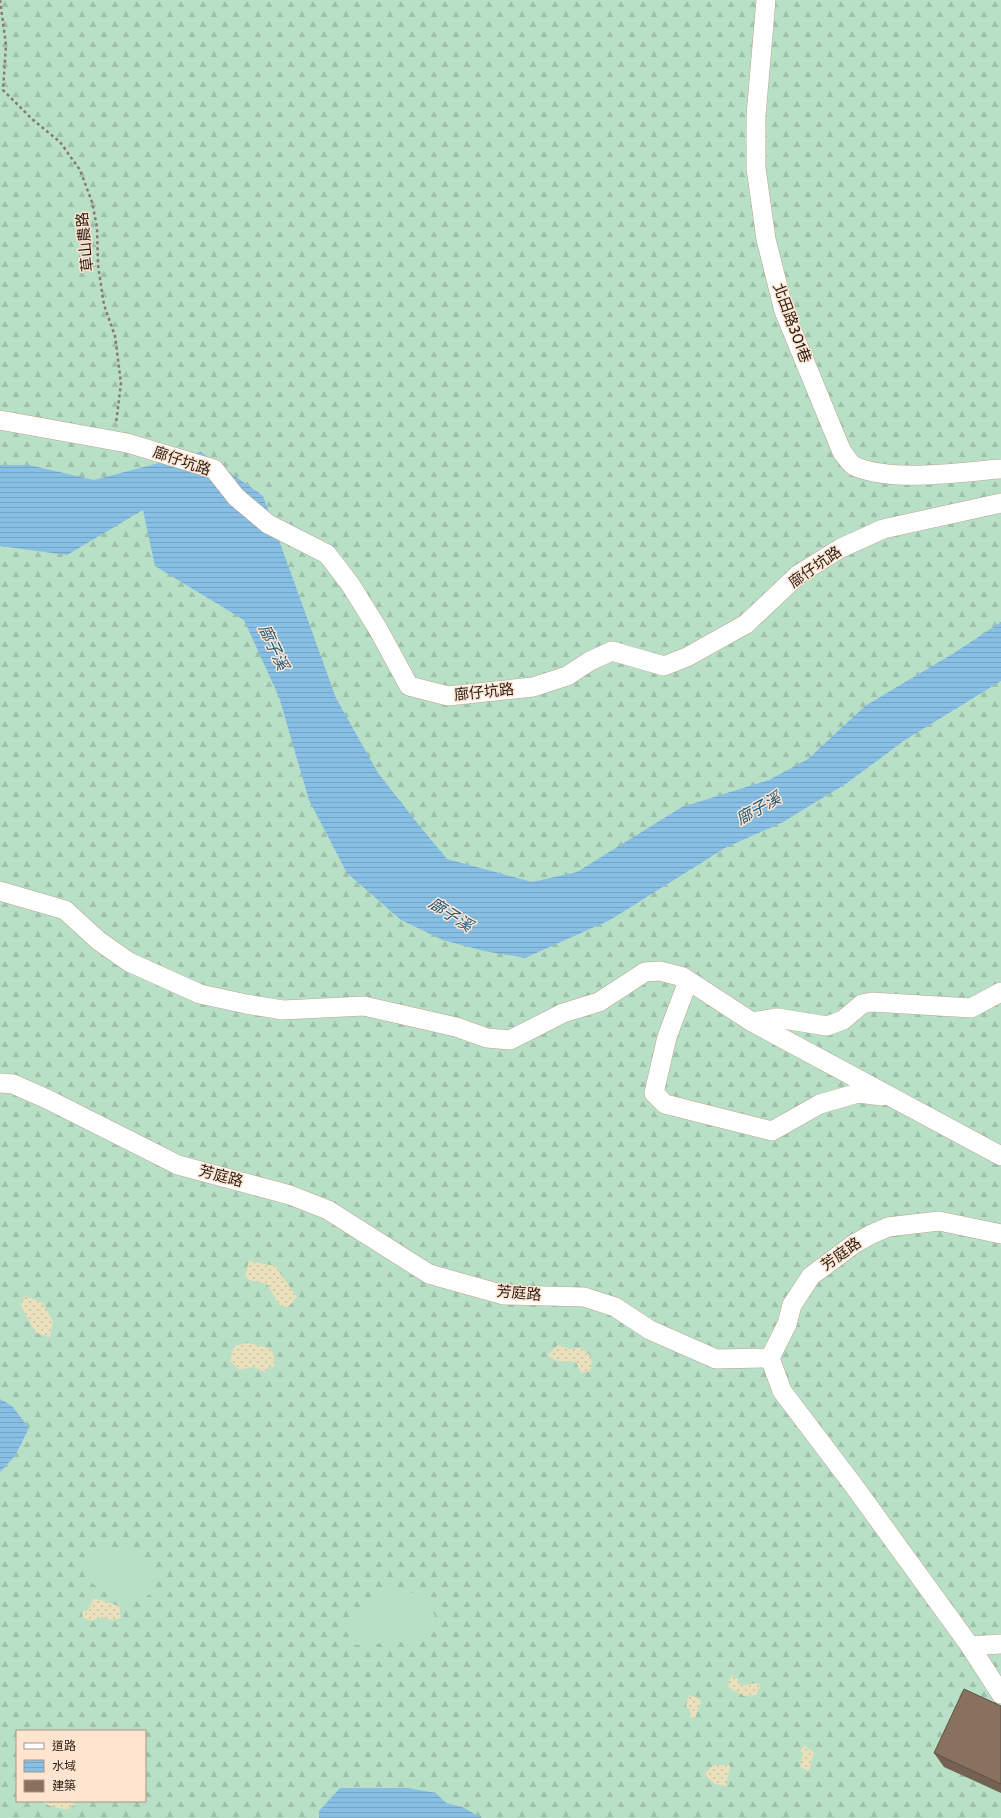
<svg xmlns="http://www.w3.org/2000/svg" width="1001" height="1818" font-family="Cabin,'Noto Sans TC',sans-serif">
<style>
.forest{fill:url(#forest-firs);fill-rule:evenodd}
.sand{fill:url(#sand-dots)}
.garden{fill:#b8e0c7}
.water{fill:url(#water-rules)}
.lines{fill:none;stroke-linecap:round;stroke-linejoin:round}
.minor-casing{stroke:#bca390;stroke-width:20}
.path{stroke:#8b796c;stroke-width:2.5;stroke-dasharray:3 3;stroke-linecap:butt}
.minor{stroke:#fff;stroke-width:19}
.wall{fill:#756152}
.building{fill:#88715f;stroke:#5f4f42}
.labels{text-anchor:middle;stroke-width:3;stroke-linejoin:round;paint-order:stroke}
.street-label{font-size:15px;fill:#281e17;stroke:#ffe4cf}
.water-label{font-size:16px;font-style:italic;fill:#18597e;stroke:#ffe4cf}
</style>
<defs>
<pattern id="forest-firs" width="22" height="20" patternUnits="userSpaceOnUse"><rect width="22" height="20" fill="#b8e0c7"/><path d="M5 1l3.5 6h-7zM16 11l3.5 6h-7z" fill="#9ec0aa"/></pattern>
<pattern id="sand-dots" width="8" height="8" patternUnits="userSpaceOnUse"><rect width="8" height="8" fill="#eae0bb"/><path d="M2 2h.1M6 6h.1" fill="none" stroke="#c9c0a0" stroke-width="1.8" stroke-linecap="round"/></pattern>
<pattern id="water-rules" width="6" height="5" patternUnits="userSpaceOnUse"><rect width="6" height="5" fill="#88bfe5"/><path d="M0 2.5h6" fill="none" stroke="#75a4c4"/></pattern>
</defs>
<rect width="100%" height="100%" fill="#ffe4cf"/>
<!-- forest -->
<path class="forest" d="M0 0H1001V1818H0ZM17 1731H145V1801H17Z"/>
<!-- sand -->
<g class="sand">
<polygon points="249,1261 275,1266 297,1297 288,1307 280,1306 267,1284 249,1280 245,1276"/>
<polygon points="25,1296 43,1303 53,1322 50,1337 36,1333 21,1306"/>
<polygon points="248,1343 269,1348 274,1354 274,1367 269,1367 265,1372 253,1367 239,1370 230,1361 234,1346"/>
<path d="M558 1345 570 1349 582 1348C591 1355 594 1359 590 1371L581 1373 576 1362 557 1361 547 1355Z"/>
<polygon points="94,1598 119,1606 121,1618 112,1620 102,1617 91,1621 83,1618 82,1612 88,1610"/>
<polygon points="733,1676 738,1679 740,1686 756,1683 761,1685 756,1695 744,1696 728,1687 730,1678"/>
<polygon points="689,1695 699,1698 701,1702 695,1718 690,1717 690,1710 686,1706"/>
<polygon points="805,1745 807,1748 814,1752 809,1771 800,1767 803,1753 800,1751"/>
<path d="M714 1765H730L726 1786C716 1785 710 1783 705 1773Z"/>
<polygon points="41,1801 76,1801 75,1804 67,1810 50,1806"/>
</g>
<!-- garden -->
<g class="garden">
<path d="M121 1550C138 1554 164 1558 156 1581 155 1586 151 1594 147 1596 130 1606 91 1590 85 1573 84 1569 86 1563 86 1558L100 1552Z"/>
<path d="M403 1589C419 1596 428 1599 435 1616L428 1631 414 1641 356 1645 349 1635 350 1619C368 1603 378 1594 403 1589Z"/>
</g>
<!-- water -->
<g class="water">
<polygon points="201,452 263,496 336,698 378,773 418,824 447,859 532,882 577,872 682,807 769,780 808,759 865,706 954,653 1001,622 1001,681 905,740 847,783 783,822 725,848 610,920 525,958 484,951 443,940 401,920 347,873 309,800 279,697 244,620 155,566 143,510 67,555 0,546 0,465 29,465 94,480"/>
<polygon points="0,1399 12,1406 29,1428 15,1456 0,1472"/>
<polygon points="340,1788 408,1788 436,1793 446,1803 462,1807 482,1818 319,1818 319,1811"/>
</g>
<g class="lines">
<!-- minor casing -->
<g class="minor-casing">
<g id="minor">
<path d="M766 0 756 116V168L766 239 784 311 842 452C846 456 850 464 854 466 893 483 959 472 1001 469"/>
<polyline points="0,420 127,443 214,469 236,497 268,524 327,554 350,584 378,629 409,686 448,696 533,687 567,676 590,661 612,651 664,666 687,657 746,624 799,574 841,548 883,529 1001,503"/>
<polyline points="0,891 65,910 99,941 129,962 200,994 246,1004 283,1010 364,1006 456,1027 487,1038 510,1040 563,1013 599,1002 645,972 660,971 683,977 752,1022 1001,1156"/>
<polyline points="688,981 667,1037 654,1093 665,1104 772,1131 820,1104 858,1093 882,1096"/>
<polyline points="752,1022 777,1018 827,1026 843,1020 862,1004 872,1002 971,1008 1001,992"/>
<polyline points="0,1083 13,1084 47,1099 178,1165 290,1195 328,1210 429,1274 504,1295 584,1297 615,1307 650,1330 716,1359 770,1358 787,1324 792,1305 811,1276 854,1244 870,1235 888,1227 939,1221 1001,1234"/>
<polyline points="770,1358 782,1391 854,1486 970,1646 1001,1694"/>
<polyline points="970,1646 1001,1644"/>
</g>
</g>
<!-- path -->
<polyline class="path" points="0,0 6,45 3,90 32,119 60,142 80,170 92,202 97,227 98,265 104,305 115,336 121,383 116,424"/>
<!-- minor -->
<use href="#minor" class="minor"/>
</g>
<!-- wall -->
<polygon class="wall" points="1001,1706 1001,1793 944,1767 934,1753"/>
<!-- building -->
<polygon class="building" points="964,1689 1001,1706 1001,1784 934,1753"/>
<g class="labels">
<!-- street labels -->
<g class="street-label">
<text transform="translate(85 242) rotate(-96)" y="5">草山農路</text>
<text transform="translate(792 323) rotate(70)" y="5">北田路301巷</text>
<text transform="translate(182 461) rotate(19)" y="5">廍仔坑路</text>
<text transform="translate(815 567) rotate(-35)" y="5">廍仔坑路</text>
<text transform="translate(484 692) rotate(-6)" y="5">廍仔坑路</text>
<text transform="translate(221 1176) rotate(15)" y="5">芳庭路</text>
<text transform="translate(841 1254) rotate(-35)" y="5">芳庭路</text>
<text transform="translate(519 1293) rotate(5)" y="5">芳庭路</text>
</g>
<!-- water labels -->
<g class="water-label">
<text transform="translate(274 647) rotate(65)" y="6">廍子溪</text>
<text transform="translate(758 808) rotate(-29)" y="6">廍子溪</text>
<text transform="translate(451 914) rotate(33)" y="6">廍子溪</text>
</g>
</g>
<!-- legend -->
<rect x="16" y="1730" width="130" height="72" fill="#ffe4cf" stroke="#a99585"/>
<rect x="24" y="1743" width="20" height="6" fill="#ffffff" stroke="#a99585"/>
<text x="52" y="1750" font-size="12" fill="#281e17">道路</text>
<rect x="24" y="1760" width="20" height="12" fill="url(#water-rules)" stroke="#a99585"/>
<text x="52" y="1770" font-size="12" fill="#281e17">水域</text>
<rect x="24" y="1780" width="20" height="12" fill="#88715f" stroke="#a99585"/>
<text x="52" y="1790" font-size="12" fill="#281e17">建築</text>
</svg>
